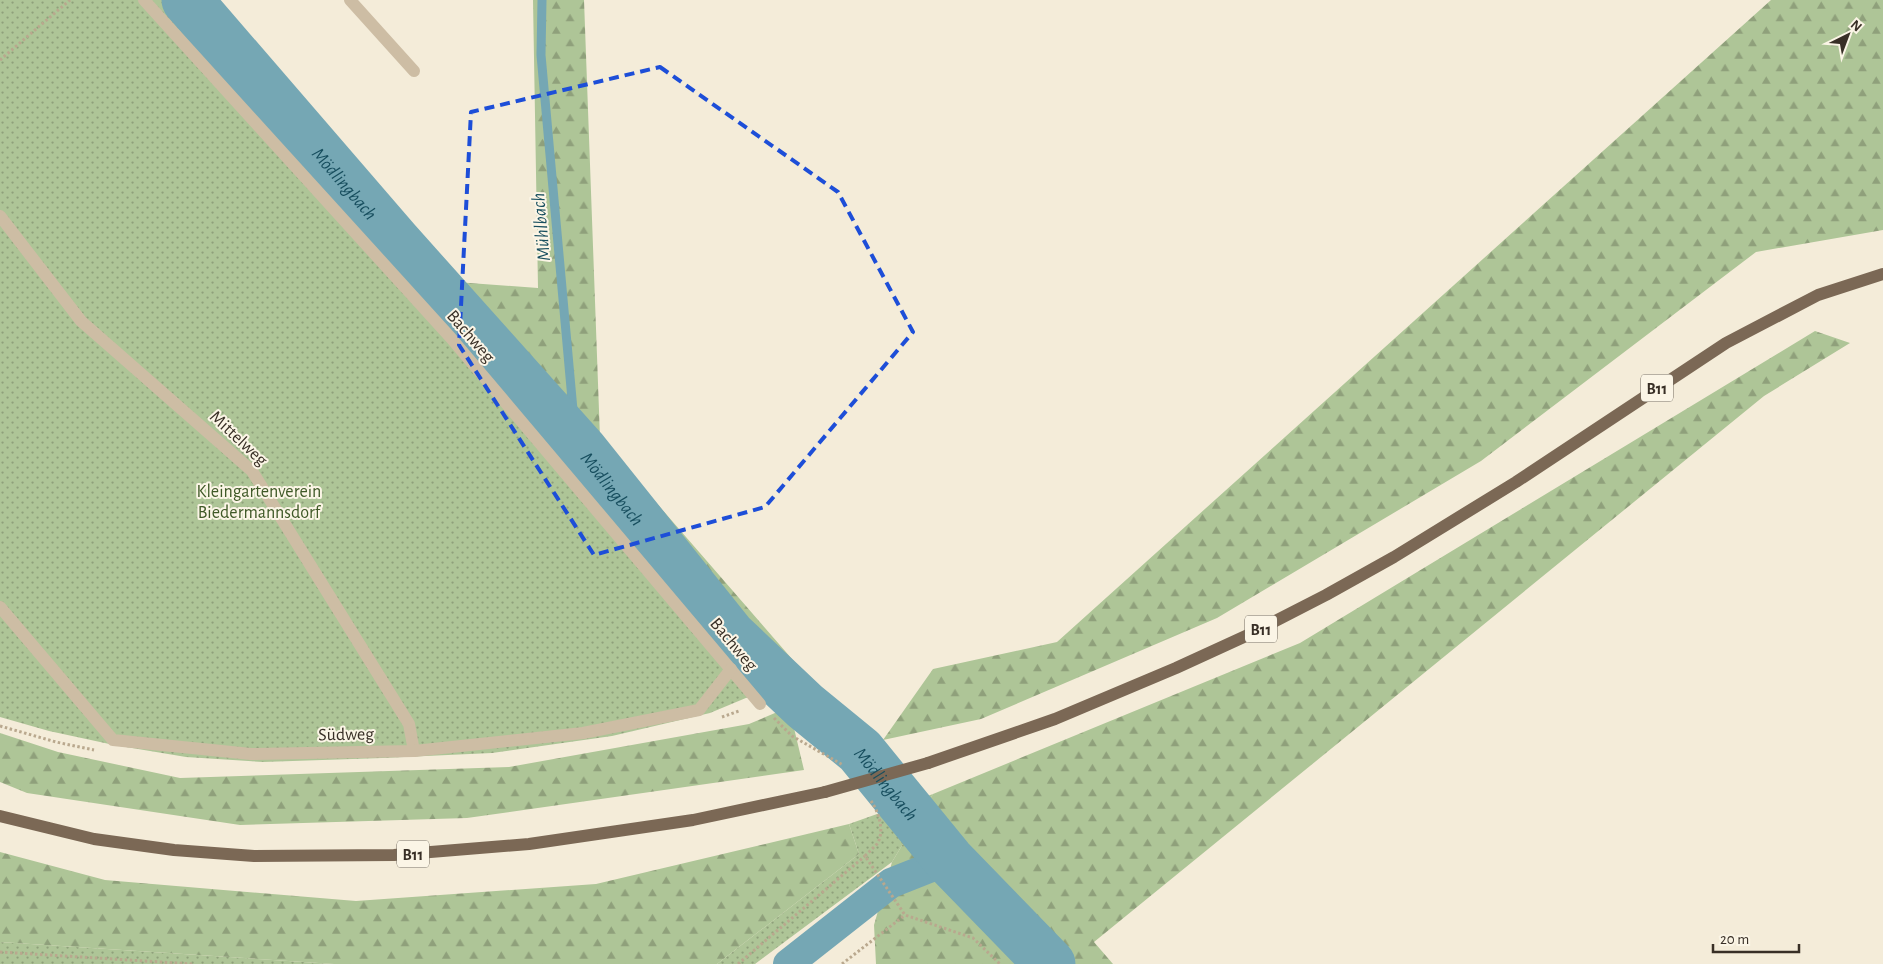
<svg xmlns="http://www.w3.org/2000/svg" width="1883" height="964" font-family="'Alegreya Sans',sans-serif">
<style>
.green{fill:url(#green-dots)}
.forest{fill:url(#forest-firs)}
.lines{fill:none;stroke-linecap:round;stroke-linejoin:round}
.stream{stroke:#75a7b4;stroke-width:9}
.canal{stroke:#75a7b4;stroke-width:30}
.river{stroke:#75a7b4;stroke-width:51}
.path{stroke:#b9a88e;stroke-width:3;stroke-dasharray:2.5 2.5;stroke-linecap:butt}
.service{stroke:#cdbda4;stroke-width:12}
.primary{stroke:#7b6855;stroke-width:12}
.primary-bridge{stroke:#7b6855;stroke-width:12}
.marked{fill:none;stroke:#1d4ed8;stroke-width:4;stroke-dasharray:10 6;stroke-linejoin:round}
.labels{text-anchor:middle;stroke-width:4;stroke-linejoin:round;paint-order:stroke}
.shield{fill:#fbf5e6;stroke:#726a60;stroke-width:1}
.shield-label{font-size:16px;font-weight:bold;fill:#382f26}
.street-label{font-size:18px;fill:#382f26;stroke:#fbf5e6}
.park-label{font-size:18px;fill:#3f5927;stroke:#fbf5e6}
.water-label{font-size:19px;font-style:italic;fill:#174e5e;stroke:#fbf5e6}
</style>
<defs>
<pattern id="green-dots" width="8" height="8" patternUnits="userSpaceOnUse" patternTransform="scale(1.25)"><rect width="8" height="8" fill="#aec597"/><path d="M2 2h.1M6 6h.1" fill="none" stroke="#8fa07b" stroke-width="1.8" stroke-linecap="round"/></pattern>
<pattern id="forest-firs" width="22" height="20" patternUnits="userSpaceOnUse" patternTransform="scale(1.25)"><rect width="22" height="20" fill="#aec597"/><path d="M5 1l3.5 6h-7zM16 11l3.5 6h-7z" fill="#8fa07b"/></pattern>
</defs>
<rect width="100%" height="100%" fill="#f4ecd9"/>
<!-- green -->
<g class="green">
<polygon points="0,0 163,0 766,685 753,695 710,713 612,736 492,753 382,758 263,762 186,757 114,745 49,731 0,717"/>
<polygon points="933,794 892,862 755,964 717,964 859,854 849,824"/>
<polygon points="0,942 334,964 0,964"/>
</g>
<!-- forest -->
<g class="forest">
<polygon points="163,0 210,0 456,282 538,288 533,0 584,0 600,438 812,682 766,685"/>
<polygon points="1771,0 1883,0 1883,230 1756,252 1481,461 1217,618 981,719 883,740 933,669 1057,642"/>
<polygon points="1815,331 1850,343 1764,396 1094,942 1113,964 876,964 874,925 892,862 933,794 1300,643"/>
<polygon points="789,707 804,770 467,818 240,825 27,793 0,782 0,733 58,752 180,778 509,767 749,724"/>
<polygon points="849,824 859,854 717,964 334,964 0,942 0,852 105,880 356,901 596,884"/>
</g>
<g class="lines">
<!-- stream -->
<polyline class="stream" points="542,0 541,55 573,410 582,450"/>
<!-- canal -->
<polyline class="canal" points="788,964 891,883 949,860"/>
<!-- river -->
<path class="river" id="s1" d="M187 0 395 241 582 450 730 635 805 706 860 751 949 860 1050 964"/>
<!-- path -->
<g class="path">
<polyline points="0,60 70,0"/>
<polyline points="722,717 739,711"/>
<polyline points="774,718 792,736 843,765"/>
<polyline points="0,726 56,742 94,750"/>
<path d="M871 801C879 812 885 832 877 844 873 848 869 852 865 856L905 915 973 938 1000 964"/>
<polyline points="0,952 193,964"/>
<polyline points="738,964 865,856"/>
<polyline points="842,964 905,915"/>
</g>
<!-- service -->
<g class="service">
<polyline points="144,0 451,338 760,704"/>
<polyline points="350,0 414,71"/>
<polyline points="0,216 81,321 252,471 409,724 414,751"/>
<polyline points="0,607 113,740 251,754 414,751 583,733 699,710 731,669"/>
</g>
<!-- primary -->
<g class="primary">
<polyline points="928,763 1055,719 1176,668 1248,635 1326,595 1394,557 1516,482 1726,343 1818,295 1883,274"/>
<polyline points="0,816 94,839 174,850 254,856 394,855 529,844 693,820 825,792"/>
</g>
<!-- primary-bridge -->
<polyline class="primary-bridge" points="825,792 928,763"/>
</g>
<!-- marked area -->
<path class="marked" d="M660 67 838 192 913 332 765 507 594 555 459 345 471 112Z"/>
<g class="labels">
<!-- shield labels -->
<g class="shield">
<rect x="1641" y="374.5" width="32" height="27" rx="4"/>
<rect x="1245" y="615.5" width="32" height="27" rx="4"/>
<rect x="397" y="840.5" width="32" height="27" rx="4"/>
</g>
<g class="shield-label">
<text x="1657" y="394">B11</text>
<text x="1261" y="635">B11</text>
<text x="413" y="860">B11</text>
</g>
<!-- street labels -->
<g class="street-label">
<text transform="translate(471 336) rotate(49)" y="6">Bachweg</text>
<text transform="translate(239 438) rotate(43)" y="6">Mittelweg</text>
<text transform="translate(734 644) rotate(50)" y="6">Bachweg</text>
<text transform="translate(346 734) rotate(-1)" y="6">Südweg</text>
</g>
<!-- park labels -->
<g class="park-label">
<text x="259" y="497">Kleingartenverein<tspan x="259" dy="21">Biedermannsdorf</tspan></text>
</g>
<!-- water labels -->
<g class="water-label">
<text dy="7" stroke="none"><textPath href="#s1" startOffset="242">Mödlingbach</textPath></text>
<text transform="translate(540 227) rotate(-95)" y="7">Mühlbach</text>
<text dy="7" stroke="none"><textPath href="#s1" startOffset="648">Mödlingbach</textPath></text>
<text dy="7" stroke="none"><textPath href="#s1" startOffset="1052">Mödlingbach</textPath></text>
</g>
</g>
<!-- north arrow -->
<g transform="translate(1848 35) rotate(42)" stroke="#fbf5e6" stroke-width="4" paint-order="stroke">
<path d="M0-4L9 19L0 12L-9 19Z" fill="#382f26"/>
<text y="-8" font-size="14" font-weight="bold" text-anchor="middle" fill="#382f26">N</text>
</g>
<!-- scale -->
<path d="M1713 944v8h86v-8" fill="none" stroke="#382f26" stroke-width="2.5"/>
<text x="1720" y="944" font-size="15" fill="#382f26" stroke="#fbf5e6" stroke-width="4" paint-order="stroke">20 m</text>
</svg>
